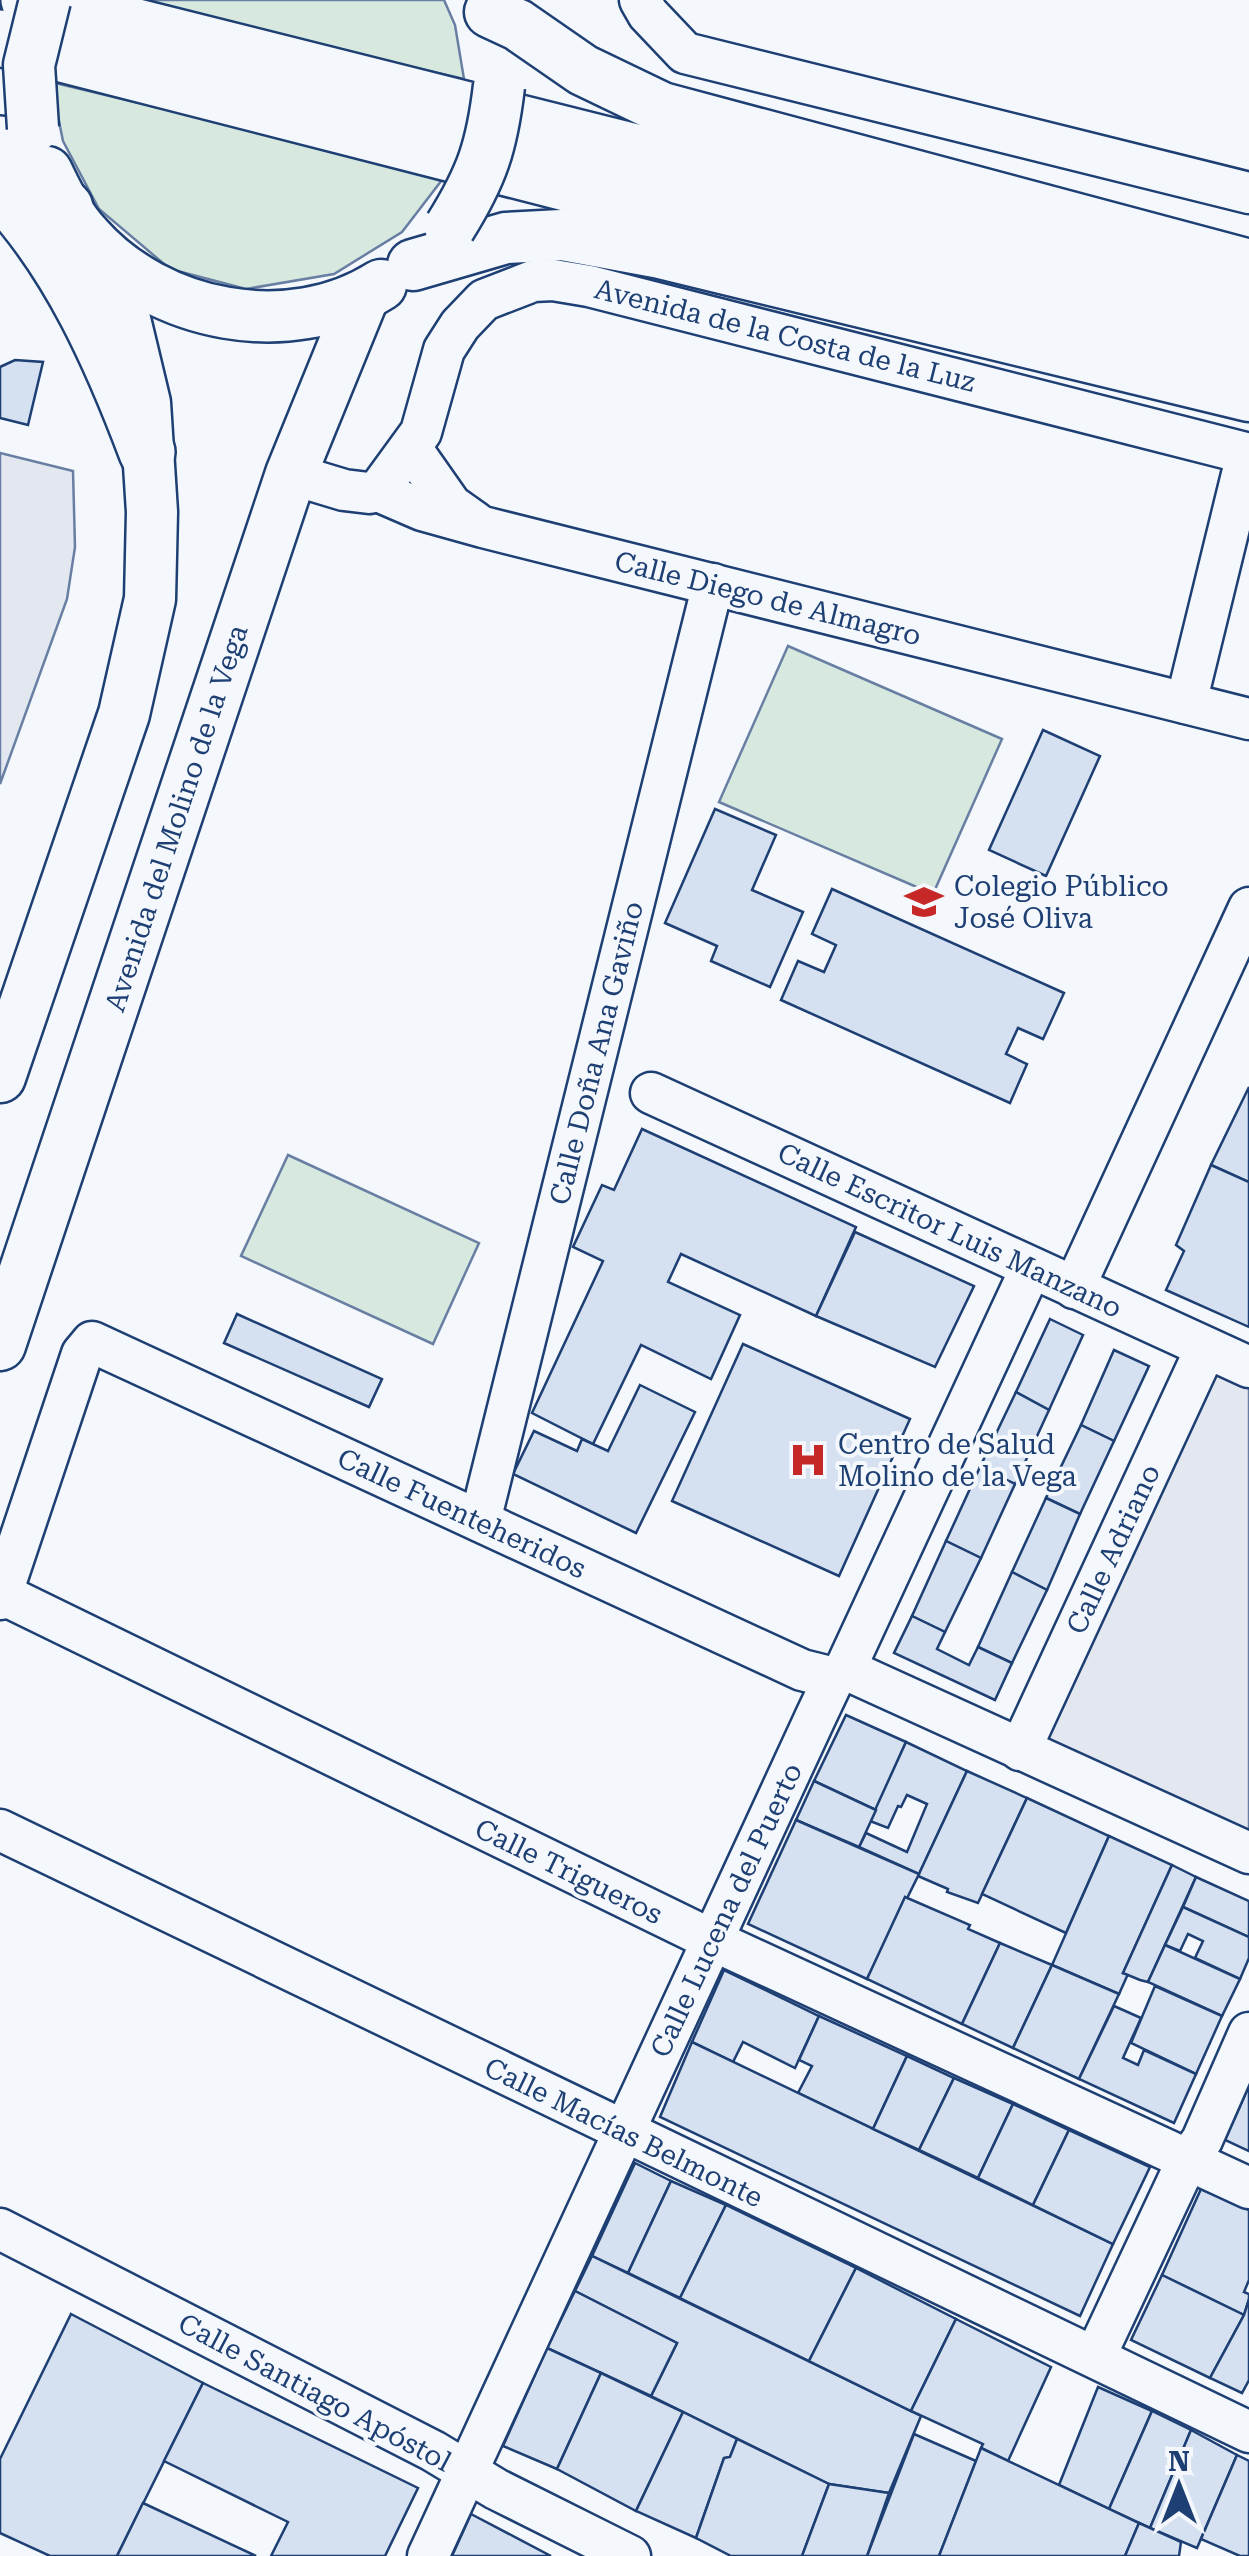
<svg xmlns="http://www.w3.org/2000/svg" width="1249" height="2556" font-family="'Roboto Serif',serif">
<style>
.green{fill:#d7e8df;stroke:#687fa3;stroke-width:2.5}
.parking{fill:#e3e8f0;stroke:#687fa3;stroke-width:2.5}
.building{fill:#d5e0f0;stroke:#1d3f73;stroke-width:2.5}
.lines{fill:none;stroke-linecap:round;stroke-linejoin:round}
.minor-casing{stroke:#1d3f73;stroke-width:45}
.major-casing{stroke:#1d3f73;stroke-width:55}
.highway-casing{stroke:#1d3f73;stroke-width:60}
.minor{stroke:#f4f7fb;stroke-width:40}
.major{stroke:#f4f7fb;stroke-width:50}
.highway{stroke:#f4f7fb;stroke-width:55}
.major-bridge-casing{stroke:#1d3f73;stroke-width:55;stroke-linecap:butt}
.major-bridge{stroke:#f4f7fb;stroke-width:50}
.labels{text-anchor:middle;stroke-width:8;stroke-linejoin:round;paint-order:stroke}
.street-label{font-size:28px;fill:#1d3f73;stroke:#f4f7fb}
.poi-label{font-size:28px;fill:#1d3f73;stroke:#f4f7fb;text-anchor:start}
</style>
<rect width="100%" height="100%" fill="#f4f7fb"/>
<!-- green -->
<g class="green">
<polygon points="121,0 444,0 455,25 464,79"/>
<polygon points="51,82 445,176 402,232 334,274 246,289 170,269 99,209 63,141"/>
<polygon points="788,646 1002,739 933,894 719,802"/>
<polygon points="288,1155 479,1243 433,1344 241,1256"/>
</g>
<!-- parking -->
<g class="parking">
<polygon points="0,453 73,471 75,547 67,599 0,784"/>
<polygon points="1249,1367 1249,1852 1020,1750 1194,1375"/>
</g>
<!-- building -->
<g class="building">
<polygon points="15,360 43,362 28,425 0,418 0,367"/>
<polygon points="1043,730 1100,756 1046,876 989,850"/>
<polygon points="715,809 776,835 752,890 803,912 770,987 711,961 717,946 665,923"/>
<polygon points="832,889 1064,993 1043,1039 1018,1028 1006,1054 1027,1064 1010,1103 781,1000 798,961 824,972 836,945 812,934"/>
<polygon points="1249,1087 1249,1182 1211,1165"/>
<polygon points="642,1129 856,1227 816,1316 681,1254 668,1282 740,1315 711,1379 641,1345 593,1444 532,1413 603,1261 573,1247 602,1185 614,1190"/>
<polygon points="1211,1165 1249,1182 1249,1327 1166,1290 1184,1251 1176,1245"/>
<polygon points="855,1232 974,1286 935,1367 816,1316"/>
<polygon points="237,1314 382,1379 369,1407 224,1343"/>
<polygon points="1050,1319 1083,1335 1049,1410 1016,1392"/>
<polygon points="743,1344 910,1419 839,1576 672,1501"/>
<polygon points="1114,1350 1149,1366 1114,1441 1081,1425"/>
<polygon points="640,1385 695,1412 636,1533 513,1474 534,1431 577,1451 582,1439 608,1451"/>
<polygon points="1016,1392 1049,1410 1015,1484 980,1467"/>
<polygon points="1081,1425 1114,1441 1080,1514 1046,1498"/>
<polygon points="980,1467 1015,1484 981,1558 946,1541"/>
<polygon points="1046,1498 1080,1514 1047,1590 1012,1572"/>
<polygon points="946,1541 981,1558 945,1632 912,1616"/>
<polygon points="1012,1572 1047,1590 1012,1663 978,1647"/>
<polygon points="912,1616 945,1632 937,1649 969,1665 978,1647 1012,1663 995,1700 894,1653"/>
<polygon points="846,1715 906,1742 876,1810 814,1781"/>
<polygon points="906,1742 967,1771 919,1874 859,1847 866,1833 907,1852 927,1804 907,1795 901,1807 898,1806 888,1828 870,1821"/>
<polygon points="967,1771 1027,1798 978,1903 947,1892 948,1889 918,1876"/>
<polygon points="814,1781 876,1810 859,1847 796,1820"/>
<polygon points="1027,1798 1109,1836 1066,1933 982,1894"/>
<polygon points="796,1820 919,1874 867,1979 748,1924"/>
<polygon points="1109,1836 1172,1865 1123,1973 1128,1974 1119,1994 1052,1965"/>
<polygon points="1172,1865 1196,1877 1148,1982 1140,1980 1123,1973"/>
<polygon points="1196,1877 1249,1901 1249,1937 1183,1907"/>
<polygon points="905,1897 970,1925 968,1929 1000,1943 962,2024 867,1979"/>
<polygon points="1183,1907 1249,1937 1249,1958 1240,1979 1195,1958 1203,1941 1188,1934 1180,1951 1165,1945"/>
<polygon points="1000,1943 1052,1965 1013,2048 962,2024"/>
<polygon points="1165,1945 1240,1979 1222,2016 1148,1982"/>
<polygon points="1052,1965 1119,1994 1079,2079 1013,2048"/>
<polygon points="724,1970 819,2016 795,2068 743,2042 733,2062 692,2042"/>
<polygon points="1155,1986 1222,2016 1196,2074 1131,2043"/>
<polygon points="1114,2006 1141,2018 1123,2058 1138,2065 1144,2050 1196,2074 1174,2123 1079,2079"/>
<polygon points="819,2016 907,2056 873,2129 798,2093 812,2066 799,2060"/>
<polygon points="692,2042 1113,2244 1080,2316 660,2117"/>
<polygon points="907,2056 954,2078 919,2150 873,2129"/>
<polygon points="954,2078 1013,2104 978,2178 919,2150"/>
<polygon points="1249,2086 1249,2151 1225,2140"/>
<polygon points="1013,2104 1069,2130 1033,2205 978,2178"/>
<polygon points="1069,2130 1150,2167 1113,2244 1033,2205"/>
<polygon points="635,2163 671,2181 628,2273 592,2256"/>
<polygon points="671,2181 726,2205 680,2298 628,2273"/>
<polygon points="1201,2189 1249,2210 1249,2280 1244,2292 1249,2294 1249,2299 1244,2315 1162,2275"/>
<polygon points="726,2205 856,2268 809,2361 680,2298"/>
<polygon points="592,2256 921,2416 889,2493 829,2484 651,2396 677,2343 575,2291"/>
<polygon points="856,2268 956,2319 911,2411 809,2361"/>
<polygon points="1162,2275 1244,2315 1210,2378 1131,2340"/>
<polygon points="575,2291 677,2343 651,2396 547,2348"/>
<polygon points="1249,2299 1249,2380 1242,2393 1210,2378 1244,2315"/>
<polygon points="71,2314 203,2383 117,2556 50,2556 0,2533 0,2459"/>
<polygon points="956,2319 1051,2367 1008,2461 981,2448 983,2444 911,2411"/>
<polygon points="547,2348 601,2373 557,2469 503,2446"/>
<polygon points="601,2373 683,2412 636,2511 557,2469"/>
<polygon points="203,2383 418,2488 385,2556 271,2556 288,2522 164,2461"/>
<polygon points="1098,2387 1152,2411 1109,2509 1059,2485"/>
<polygon points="1152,2411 1191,2430 1150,2528 1109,2509"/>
<polygon points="683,2412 737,2439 730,2457 724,2458 696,2538 636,2511"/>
<polygon points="1191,2430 1237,2455 1197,2548 1150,2528"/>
<polygon points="914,2434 976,2461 939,2556 867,2556"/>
<polygon points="737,2439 829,2484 802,2556 731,2556 696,2538 724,2458 730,2457"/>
<polygon points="981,2448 1139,2523 1125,2556 939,2556"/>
<polygon points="1237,2455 1249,2461 1249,2556 1240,2556 1201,2539"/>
<polygon points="829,2484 889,2493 867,2556 802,2556"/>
<polygon points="143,2503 256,2556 117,2556"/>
<polygon points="471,2514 551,2556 452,2556"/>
<polygon points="1139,2523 1181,2542 1179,2556 1125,2556"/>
</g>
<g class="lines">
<!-- minor casing -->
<g class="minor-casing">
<g id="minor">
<polyline points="640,0 648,14 685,53 1249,193"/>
<polyline points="411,448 451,505 475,522"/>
<polyline points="291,474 344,490 369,493 378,491 422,510 483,527 1249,719"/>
<polyline points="378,491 421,432 444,350 460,325 484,300 533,281 553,280 589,286 1249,454"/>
<polyline points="1186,703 1247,454"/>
<polyline points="651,1093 1249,1367"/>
<polyline points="1074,1288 1249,908"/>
<polyline points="480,1521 713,584"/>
<polyline points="2,1594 712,1940 1249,2188"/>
<polyline points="0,1599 82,1354 92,1342 802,1670 834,1678"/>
<polyline points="845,1669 1249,1853"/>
<polyline points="1020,1750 1206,1348"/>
<polyline points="0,1830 1249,2432"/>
<polyline points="0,2229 433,2451 496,2489 630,2556"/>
<polyline points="1095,2357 1187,2161 1202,2140 1249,2033"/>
<polyline points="428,2556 816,1716 834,1678 845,1669 1031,1268"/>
</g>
</g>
<!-- major casing -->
<g class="major-casing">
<g id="major">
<polyline points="490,12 518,25 583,70 662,108 1249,265"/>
<path d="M47 172C58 195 69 218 87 237 158 317 289 343 381 285"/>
<polyline points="413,265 506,238 562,235 660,253 1249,396"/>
<polyline points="0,1077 124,714 150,599 152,512 145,403 111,261"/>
<polyline points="0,1345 291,474 364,295"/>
</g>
</g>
<!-- highway casing -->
<g class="highway-casing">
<g id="highway">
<polyline points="29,0 1249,306"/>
<polyline points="0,38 1249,358"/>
<polyline points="0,144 65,208"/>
<path d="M0 189C69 261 112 359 147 452"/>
</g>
</g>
<!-- minor -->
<use href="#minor" class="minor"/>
<!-- major -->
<use href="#major" class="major"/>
<!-- highway -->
<use href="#highway" class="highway"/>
<!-- major-bridge casing -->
<g class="major-bridge-casing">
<g id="major-bridge">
<polyline points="33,128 29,65 45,0"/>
<path d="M450 227C482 176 492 146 499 86"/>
</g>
</g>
<!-- major-bridge -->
<use href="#major-bridge" class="major-bridge"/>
</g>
<!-- icons -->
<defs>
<g id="school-bare" transform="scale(3)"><path d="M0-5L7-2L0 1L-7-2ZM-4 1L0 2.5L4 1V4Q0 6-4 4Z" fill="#c62828" stroke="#f4f7fb" stroke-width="2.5" paint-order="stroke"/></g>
<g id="hospital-bare" transform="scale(3)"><path d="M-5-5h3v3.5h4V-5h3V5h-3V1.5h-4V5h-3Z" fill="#c62828" stroke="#f4f7fb" stroke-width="2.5" paint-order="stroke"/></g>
</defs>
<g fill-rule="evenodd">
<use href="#school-bare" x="924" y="902"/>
<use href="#hospital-bare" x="808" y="1460"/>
</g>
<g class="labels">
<!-- street labels -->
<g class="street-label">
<text transform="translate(785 335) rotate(14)" y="10">Avenida de la Costa de la Luz</text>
<text transform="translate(768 598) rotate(14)" y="10">Calle Diego de Almagro</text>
<text transform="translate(176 818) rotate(-72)" y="10">Avenida del Molino de la Vega</text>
<text transform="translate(596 1053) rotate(-76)" y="10">Calle Doña Ana Gaviño</text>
<text transform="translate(950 1230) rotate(25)" y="10">Calle Escritor Luis Manzano</text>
<text transform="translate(462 1513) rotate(25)" y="10">Calle Fuenteheridos</text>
<text transform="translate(1113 1549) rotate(-65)" y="10">Calle Adriano</text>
<text transform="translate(569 1871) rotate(26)" y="10">Calle Trigueros</text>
<text transform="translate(726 1910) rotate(-65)" y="10">Calle Lucena del Puerto</text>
<text transform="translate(624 2132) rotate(26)" y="10">Calle Macías Belmonte</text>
<text transform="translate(315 2392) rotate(28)" y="10">Calle Santiago Apóstol</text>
</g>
<!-- poi labels -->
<g class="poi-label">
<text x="954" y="896">Colegio Público<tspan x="954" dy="32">José Oliva</tspan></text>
<text x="838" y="1454">Centro de Salud<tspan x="838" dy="32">Molino de la Vega</tspan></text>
</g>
</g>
<!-- north arrow -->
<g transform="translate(1179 2486)" stroke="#f4f7fb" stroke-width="8" paint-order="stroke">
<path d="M0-8L18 38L0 25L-18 38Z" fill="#1d3f73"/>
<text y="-15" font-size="28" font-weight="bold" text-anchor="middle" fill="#1d3f73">N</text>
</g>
</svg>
